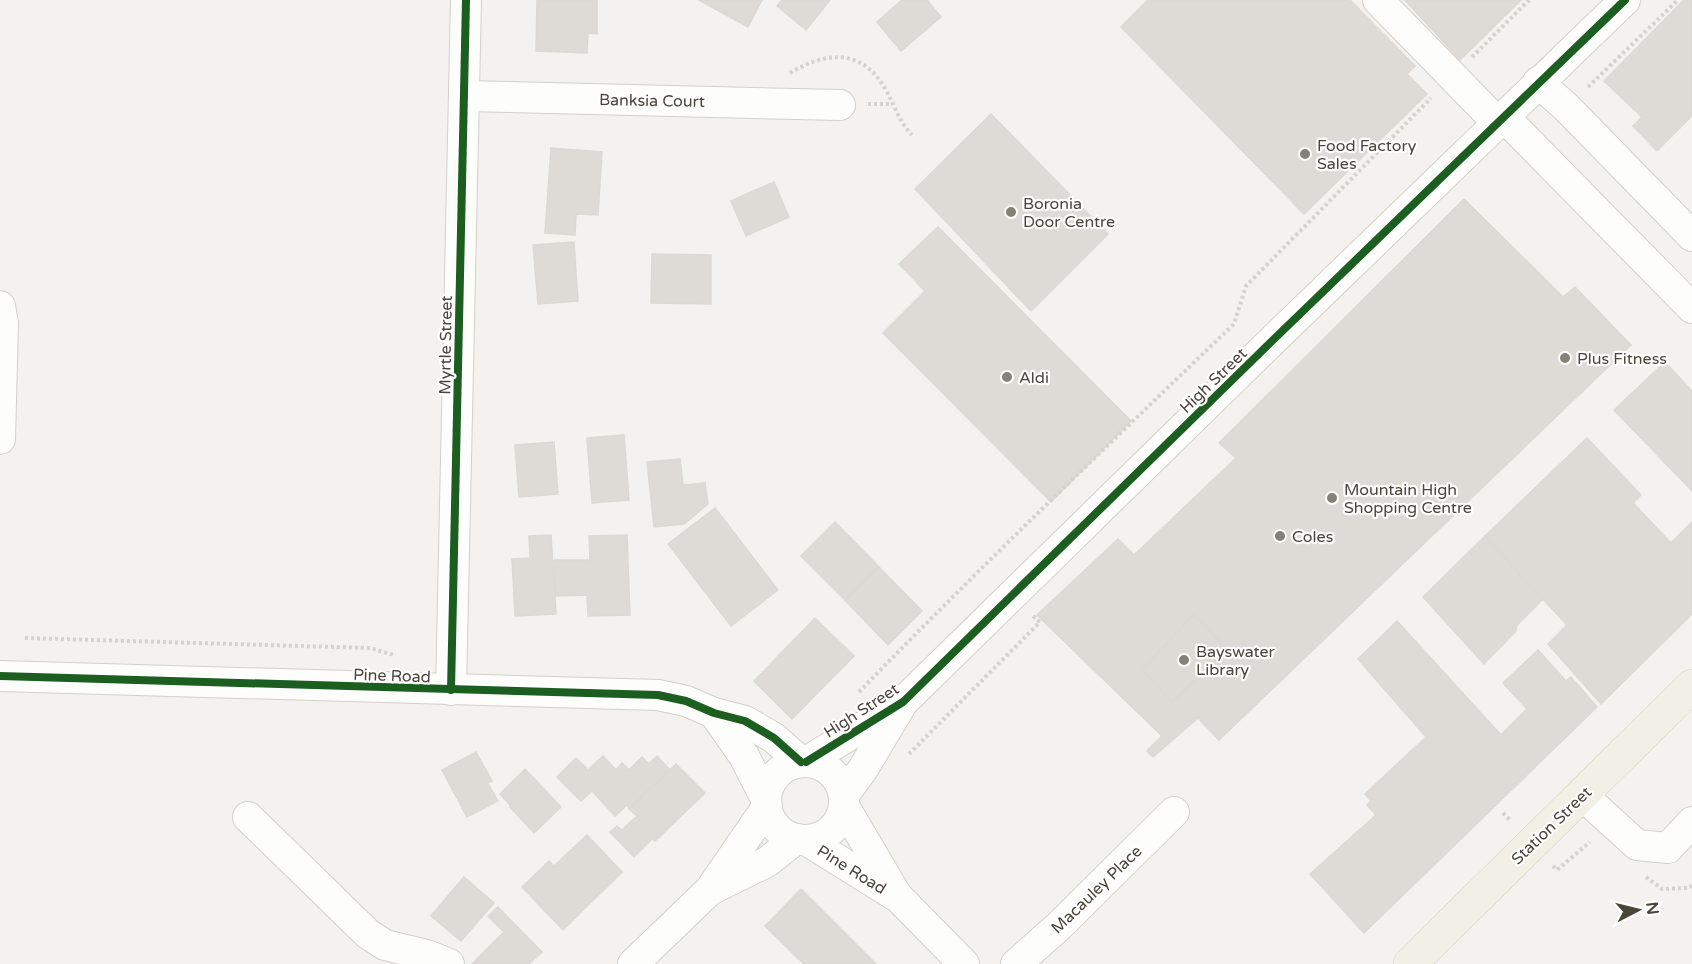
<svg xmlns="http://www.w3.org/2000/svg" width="1692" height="964" font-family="'Varela Round',sans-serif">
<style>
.building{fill:#dedbd6;stroke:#dcd9d4;stroke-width:1.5}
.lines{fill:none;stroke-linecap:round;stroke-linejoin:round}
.minor-casing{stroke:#d2d0cb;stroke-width:32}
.major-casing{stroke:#d6cebb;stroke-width:34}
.path{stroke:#d3d2cc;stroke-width:4;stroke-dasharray:3 3;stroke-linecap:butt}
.minor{stroke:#fdfdfc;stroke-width:30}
.major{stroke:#f2efe6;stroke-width:33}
.cycleway-casing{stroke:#fff;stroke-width:11}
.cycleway{stroke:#1b5e20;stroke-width:8}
.poi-dot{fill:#868178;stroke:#fff;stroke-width:2}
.labels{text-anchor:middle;stroke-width:4.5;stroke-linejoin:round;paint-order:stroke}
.street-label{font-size:16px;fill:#4b4439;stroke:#fff}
.poi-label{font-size:16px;fill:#4b4439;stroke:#fff;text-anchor:start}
</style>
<rect width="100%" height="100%" fill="#f4f2ee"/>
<!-- building -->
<g class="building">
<polygon points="537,0 597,0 597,34 588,33 587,53 536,51"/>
<polygon points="699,0 762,0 748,27"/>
<polygon points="782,0 830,0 806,30 777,6"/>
<polygon points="902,0 927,0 941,17 901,51 877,22"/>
<polygon points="1148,0 1350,0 1415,66 1407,74 1427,94 1304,214 1121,27"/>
<polygon points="1405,0 1521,0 1460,60"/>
<polygon points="1684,0 1692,0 1692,116 1657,151 1633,126 1642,117 1604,81"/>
<polygon points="991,114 1108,234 1031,311 915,189"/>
<polygon points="551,148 602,152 598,215 576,214 575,235 545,233"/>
<polygon points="774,182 789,217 746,236 731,201"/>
<polygon points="1464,199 1563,297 1575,287 1631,345 1219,740 1198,718 1153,757 1147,751 1162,736 1037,615 1118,539 1134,555 1236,458 1219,443"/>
<polygon points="938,227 1131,421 1051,502 883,333 925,291 899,264"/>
<polygon points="574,242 578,301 538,304 533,245"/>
<polygon points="652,254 711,255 711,304 651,303"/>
<polygon points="1665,362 1692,391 1692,491 1614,410"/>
<polygon points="624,435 629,500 592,503 587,438"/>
<polygon points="1587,438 1641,495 1633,503 1671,543 1692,522 1692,614 1601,704 1548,644 1567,625 1485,536"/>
<polygon points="554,442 558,494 519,497 515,445"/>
<polygon points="680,459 683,485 705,483 708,504 684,524 654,527 647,462"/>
<polygon points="715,508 778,590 731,626 668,544"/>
<polygon points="835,522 879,567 845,600 801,556"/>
<polygon points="551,535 556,614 515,616 512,559 530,558 529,536"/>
<polygon points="627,535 630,615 588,616 587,595 555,596 554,560 590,560 589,536"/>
<polygon points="1485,536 1542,600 1517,625 1516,631 1484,664 1423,597"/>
<polygon points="879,567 922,611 888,645 845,600"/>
<polygon points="1194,614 1227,649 1172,702 1142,670"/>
<polygon points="815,618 854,656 792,719 754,681"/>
<polygon points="1397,621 1501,735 1527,709 1503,683 1538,650 1566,681 1571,677 1597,707 1364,933 1310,874 1376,815 1367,805 1371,801 1365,794 1426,737 1358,659"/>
<polygon points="476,752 492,781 488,783 498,801 467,817 442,770"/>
<polygon points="603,756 616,770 622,763 629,770 642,757 649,764 657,756 670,770 629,809 627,805 615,816 592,791 581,801 557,777 576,758 588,770"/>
<polygon points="676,764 705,793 655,841 652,839 634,857 610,832 617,826 622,830 637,816 629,809"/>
<polygon points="525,769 561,807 534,833 510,807 511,806 500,794"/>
<polygon points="587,835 622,872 563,930 522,887 549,861 554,866"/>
<polygon points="464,877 494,903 461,941 431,916"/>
<polygon points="801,889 876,964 804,964 765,926"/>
<polygon points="498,907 542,952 529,964 472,964 504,932 488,916"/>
</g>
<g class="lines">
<!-- minor casing -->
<g class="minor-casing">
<g id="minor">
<polyline points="1378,0 1497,122"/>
<polyline points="1538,82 1567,108 1692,236"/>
<polyline points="464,96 840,105"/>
<polyline points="1503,116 1692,308"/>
<polyline points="0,306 3,323 0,439"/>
<polyline points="0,676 658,695 686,701 714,713 745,721 774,738 801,762"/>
<polyline points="451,690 466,0"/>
<polyline points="714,713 744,756 766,799"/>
<polyline points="806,762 903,702 1273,340 1625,0"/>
<circle cx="805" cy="801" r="39"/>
<polyline points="844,795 863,769 900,707"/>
<polyline points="1582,795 1637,845 1668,848 1692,822"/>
<polyline points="844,806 897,896"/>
<polyline points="248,817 368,934 385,945 427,955 449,964"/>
<polyline points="806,840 899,898 964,964"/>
<polyline points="712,889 767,862 796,839"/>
<polyline points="633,964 710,890 767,807"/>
<polyline points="1016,964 1059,926 1174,812"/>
</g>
</g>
<!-- major casing -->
<g class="major-casing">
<polyline id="major" points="1410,964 1692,686"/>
</g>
<!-- path -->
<g class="path">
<polyline points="1472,57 1529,0"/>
<path d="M790 73C822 54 856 47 881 82 893 99 897 120 912 135"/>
<polyline points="1588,87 1678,0"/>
<polyline points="868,104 892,104"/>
<polyline points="25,638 370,648 394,655"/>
<path d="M859 692C981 566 1108 445 1234 324L1246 286 1431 98"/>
<polyline points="909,754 1040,622 1032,615"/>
<polyline points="1503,813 1511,821"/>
<polyline points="1553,866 1557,870 1590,842"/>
<polyline points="1646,877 1662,889 1687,888 1692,886"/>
</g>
<!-- minor -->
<use href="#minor" class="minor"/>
<!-- major -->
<use href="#major" class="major"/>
<!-- cycleway casing -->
<g class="cycleway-casing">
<g id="cycleway">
<polyline points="0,676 658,695 686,701 714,713 745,721 774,738 801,762"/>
<polyline points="451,690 466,0"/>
<polyline points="806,762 903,702 1273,340 1625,0"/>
</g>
</g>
<!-- cycleway -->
<use href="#cycleway" class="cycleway"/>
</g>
<!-- markers -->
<g class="poi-dot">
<circle cx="1305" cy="154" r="6"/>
<circle cx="1011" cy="212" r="6"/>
<circle cx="1565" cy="358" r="6"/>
<circle cx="1007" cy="377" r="6"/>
<circle cx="1332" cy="498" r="6"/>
<circle cx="1280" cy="536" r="6"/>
<circle cx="1184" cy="660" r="6"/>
</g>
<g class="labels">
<!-- street labels -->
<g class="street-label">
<text transform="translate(652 100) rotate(1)" y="6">Banksia Court</text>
<text transform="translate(445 345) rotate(-89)" y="6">Myrtle Street</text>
<text transform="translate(1213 380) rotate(-44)" y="6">High Street</text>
<text transform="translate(392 675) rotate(2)" y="6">Pine Road</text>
<text transform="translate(861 710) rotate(-33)" y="6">High Street</text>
<text transform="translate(1551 825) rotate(-44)" y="6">Station Street</text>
<text transform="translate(852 869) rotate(32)" y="6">Pine Road</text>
<text transform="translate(1096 889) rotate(-44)" y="6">Macauley Place</text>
</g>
<!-- poi labels -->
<g class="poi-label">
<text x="1317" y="151">Food Factory<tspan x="1317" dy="18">Sales</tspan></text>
<text x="1023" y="209">Boronia<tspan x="1023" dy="18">Door Centre</tspan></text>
<text x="1577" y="364">Plus Fitness</text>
<text x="1019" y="383">Aldi</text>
<text x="1344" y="495">Mountain High<tspan x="1344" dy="18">Shopping Centre</tspan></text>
<text x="1292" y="542">Coles</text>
<text x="1196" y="657">Bayswater<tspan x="1196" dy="18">Library</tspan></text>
</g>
</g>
<!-- north arrow -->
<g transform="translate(1638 910) rotate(83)" stroke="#ffffff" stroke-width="4.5" paint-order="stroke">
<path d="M0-4.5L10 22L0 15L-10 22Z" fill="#4b4439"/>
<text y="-9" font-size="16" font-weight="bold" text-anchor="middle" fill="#4b4439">N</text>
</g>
</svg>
